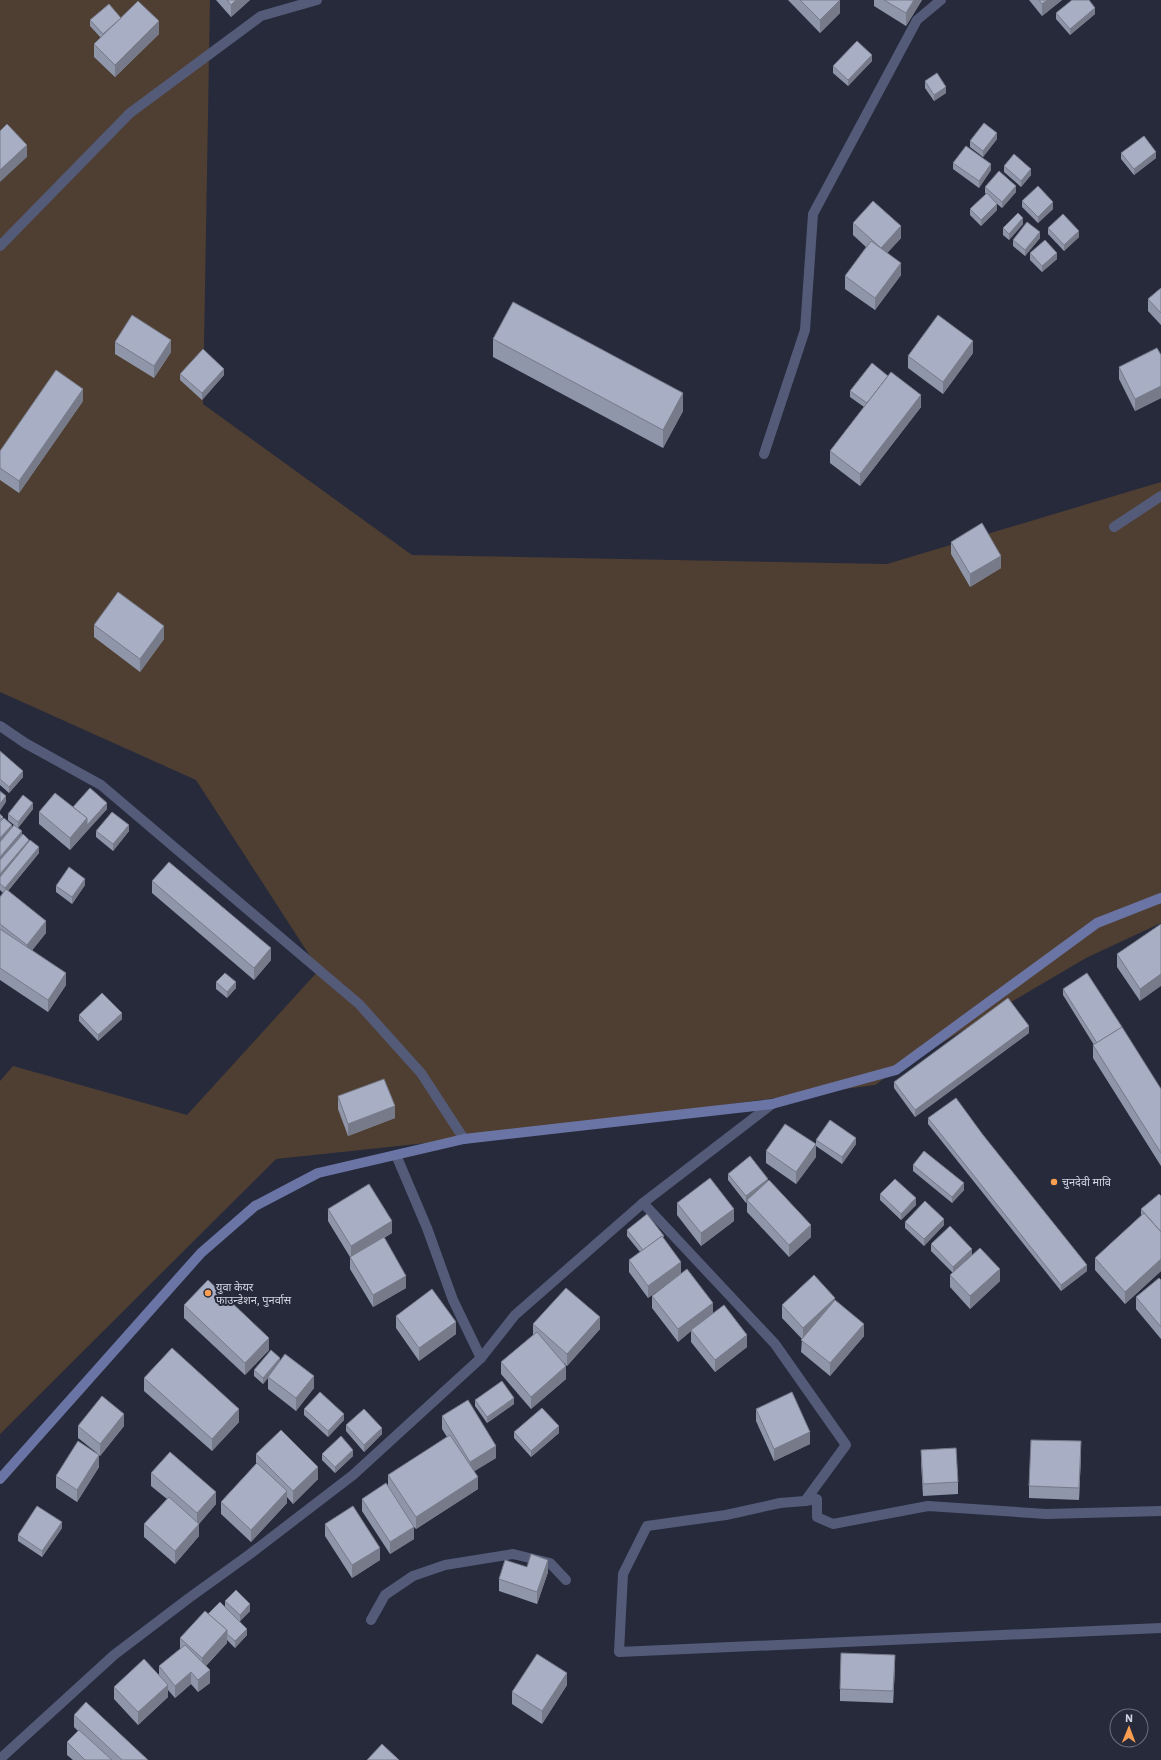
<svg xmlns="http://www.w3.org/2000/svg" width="1161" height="1760" font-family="'IBM Plex Sans','Noto Sans Devanagari',sans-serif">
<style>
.green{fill:#4f3e32}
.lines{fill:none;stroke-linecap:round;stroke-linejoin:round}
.street{stroke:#545b79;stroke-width:10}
.secondary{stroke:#6b75a5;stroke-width:10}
.wall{fill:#9096a9}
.shaded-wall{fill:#767a89}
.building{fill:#a8aec4;stroke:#767a89}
.poi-dot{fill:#fb9e51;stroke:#262a3b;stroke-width:1.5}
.labels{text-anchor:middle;stroke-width:4;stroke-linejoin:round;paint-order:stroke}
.poi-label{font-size:11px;fill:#d2d5e1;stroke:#262a3b;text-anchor:start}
</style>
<rect width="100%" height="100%" fill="#262a3b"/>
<!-- green -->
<polygon class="green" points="0,0 210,0 203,404 412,555 887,564 1161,482 1161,923 1086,958 896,1070 875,1085 464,1139 276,1159 0,1434 0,1081 13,1066 187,1115 319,970 196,780 0,692"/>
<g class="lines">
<!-- street -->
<g class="street">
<polyline points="0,246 130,113 261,16 317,0"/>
<polyline points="764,454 805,330 813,214 917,20 941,0"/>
<polyline points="1114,527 1161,496"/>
<polyline points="0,726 25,743 101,785 359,1004 421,1073 464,1139"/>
<polyline points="396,1155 427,1228 453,1300 481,1358"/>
<polyline points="643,1203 775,1344 846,1445 805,1501 780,1503 726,1515 647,1526 623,1574 619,1652 1161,1628"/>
<polyline points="805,1501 817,1499 817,1517 833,1524 928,1506 1046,1514 1161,1511"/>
<polyline points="371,1620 385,1595 413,1576 445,1565 513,1554 550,1563 566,1580"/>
<polyline points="0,1759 114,1655 189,1598 250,1554 353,1475 481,1358 515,1315 643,1203 772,1104"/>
</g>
<!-- secondary -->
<polyline class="secondary" points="0,1479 201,1253 255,1206 318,1173 464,1139 772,1104 896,1070 1097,923 1161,898"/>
</g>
<!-- wall -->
<g class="wall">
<polygon points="216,0 250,0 231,17"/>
<polygon points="788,0 840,0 840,13 820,33"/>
<polygon points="874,0 922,0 906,26 874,6"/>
<polygon points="1029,0 1062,0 1042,16"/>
<polygon points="1056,13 1095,14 1070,35 1056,19"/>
<polygon points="121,18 159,34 115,77 94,57 94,44 101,38 90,26 90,20"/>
<polygon points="872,61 848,86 833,73 833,66"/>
<polygon points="925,81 946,93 934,101 925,88"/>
<polygon points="997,139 983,157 970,147 970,141"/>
<polygon points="1121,153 1156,158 1134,175 1121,159"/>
<polygon points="953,163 991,170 979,188 953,169"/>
<polygon points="1004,166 1031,175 1021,187 1004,172"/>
<polygon points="985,187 1016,192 1002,208 996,203 997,210 981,226 970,215 970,209 986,194 985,193"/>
<polygon points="1022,201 1053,209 1038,223 1022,207"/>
<polygon points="853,223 901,238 887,253 901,275 875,310 845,289 845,276 866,247 853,235"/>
<polygon points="1023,224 1009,240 1003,235 1003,228"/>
<polygon points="1048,228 1079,237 1064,251 1048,234"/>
<polygon points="1040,238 1025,256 1013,246 1013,240"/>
<polygon points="1030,253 1057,259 1042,272 1030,260"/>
<polygon points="1161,288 1161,325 1148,311 1148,299"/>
<polygon points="493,339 683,411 663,448 493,357"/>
<polygon points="115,342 171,352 154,378 115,354"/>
<polygon points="973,353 943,394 908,368 908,356"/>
<polygon points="1161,355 1161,398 1135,411 1119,379 1119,367"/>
<polygon points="180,374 224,375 202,400 180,380"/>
<polygon points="850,391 921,407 860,486 830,463 830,451 864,407 850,397"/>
<polygon points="83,401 19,493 0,480 0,451"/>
<polygon points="951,542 1001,568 970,587 951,554"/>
<polygon points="94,625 164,639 140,672 94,637"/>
<polygon points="0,751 23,777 9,793 0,785"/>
<polygon points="33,809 18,828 22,834 39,853 8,891 46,933 32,950 66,985 48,1012 0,980 0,897 3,893 0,890 0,814 12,828 14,825 8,820 8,814"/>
<polygon points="107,809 87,831 70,850 39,824 39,812"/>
<polygon points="96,831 129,831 113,851 96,837"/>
<polygon points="152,881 271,960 254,980 152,893"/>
<polygon points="85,885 72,904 56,892 56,886"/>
<polygon points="1161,924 1140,1001 1117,967 1117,954"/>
<polygon points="216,982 236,988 227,998 216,989"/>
<polygon points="1063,989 1161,1089 1161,1166 1093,1058 1093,1045 1094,1045 1063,995"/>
<polygon points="79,1015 122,1019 98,1041 79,1021"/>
<polygon points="1029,1033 915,1117 894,1088 894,1082"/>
<polygon points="338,1096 395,1118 348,1136 338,1109"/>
<polygon points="928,1118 983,1135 1087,1271 1061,1291 928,1124"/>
<polygon points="816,1140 856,1144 842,1164 816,1146"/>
<polygon points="766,1151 816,1157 796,1184 766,1163"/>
<polygon points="913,1165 964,1190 952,1203 913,1171"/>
<polygon points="728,1174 768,1181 811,1237 789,1257 747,1212 747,1202 746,1203 728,1180"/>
<polygon points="880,1194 916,1205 901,1220 880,1200"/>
<polygon points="1161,1196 1161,1271 1125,1304 1095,1270 1095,1258 1141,1216 1141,1209"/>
<polygon points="677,1203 734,1221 701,1246 677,1215"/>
<polygon points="328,1209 392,1233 384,1238 406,1288 373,1307 350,1269 350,1257 328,1221"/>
<polygon points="905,1222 944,1225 924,1246 905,1228"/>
<polygon points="627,1230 664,1239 681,1274 713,1313 747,1347 715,1372 691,1342 691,1331 678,1342 652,1308 652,1296 675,1278 648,1298 629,1272 629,1260 640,1252 627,1236"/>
<polygon points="931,1244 972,1255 964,1262 1000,1281 970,1309 950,1287 950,1275 953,1273 931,1251"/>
<polygon points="1161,1280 1161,1339 1136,1309 1136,1297"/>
<polygon points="835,1300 864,1336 830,1376 801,1352 802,1339 782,1318 782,1305"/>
<polygon points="184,1305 269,1350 245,1375 184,1318"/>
<polygon points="396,1316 456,1334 419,1361 396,1328"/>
<polygon points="533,1324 600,1329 567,1366 564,1363 566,1379 531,1409 501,1374 501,1362 533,1335"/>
<polygon points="280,1361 314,1388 296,1411 268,1389 268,1378 263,1384 254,1376 254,1370"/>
<polygon points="144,1378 239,1422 212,1451 144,1391"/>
<polygon points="475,1400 514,1404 487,1423 475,1406"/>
<polygon points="304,1409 344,1420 328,1437 304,1415"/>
<polygon points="756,1409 810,1444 774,1461 756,1421"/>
<polygon points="442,1416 496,1458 474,1471 478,1489 416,1529 414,1527 414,1539 390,1554 362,1511 362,1499 388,1486 388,1475 447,1437 442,1429"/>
<polygon points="346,1425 382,1434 364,1452 346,1431"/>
<polygon points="78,1426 124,1426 100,1456 99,1455 99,1467 77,1502 56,1488 56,1476 97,1453 78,1438"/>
<polygon points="514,1432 559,1433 531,1457 514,1438"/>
<polygon points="921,1450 958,1482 958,1494 923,1496 921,1462"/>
<polygon points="256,1454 318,1479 293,1504 287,1497 287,1503 251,1542 221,1514 221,1502 256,1464"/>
<polygon points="322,1454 353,1456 335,1473 322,1460"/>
<polygon points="1081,1454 1079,1500 1029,1498 1029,1486"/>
<polygon points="151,1473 216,1504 199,1524 199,1536 175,1564 144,1537 144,1524 167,1499 151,1486"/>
<polygon points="325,1524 380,1560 352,1578 325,1536"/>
<polygon points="62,1528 42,1557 18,1541 18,1535"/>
<polygon points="527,1567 548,1572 537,1604 499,1591 499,1579"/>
<polygon points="225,1601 250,1611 240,1621 247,1635 235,1648 227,1640 227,1643 206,1666 210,1683 198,1692 191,1684 175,1698 168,1690 168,1697 138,1725 114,1699 114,1687 159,1675 159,1666 180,1649 180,1638 208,1614 225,1607"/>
<polygon points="895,1667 893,1703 840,1701 840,1689"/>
<polygon points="567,1685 542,1724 512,1704 512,1692"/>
<polygon points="74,1715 148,1760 73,1760 67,1755 67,1742 78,1731 74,1727"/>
</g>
<!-- shaded-wall -->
<g class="shaded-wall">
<polygon points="236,0 250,0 231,17 231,5"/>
<polygon points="840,0 840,13 820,33 820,20"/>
<polygon points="914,0 922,0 906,26 906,13"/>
<polygon points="1047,0 1062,0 1042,16 1042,4"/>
<polygon points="1095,8 1095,14 1070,35 1070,29"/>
<polygon points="159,21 159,34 115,77 115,65"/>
<polygon points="872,55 872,61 848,86 848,80"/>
<polygon points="946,87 946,93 934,101 934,95"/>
<polygon points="997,133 997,139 983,157 983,151"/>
<polygon points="27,145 27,157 0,182 0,170"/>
<polygon points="1156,152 1156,158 1134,175 1134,169"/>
<polygon points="991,164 991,170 979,188 979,181"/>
<polygon points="1031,169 1031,175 1021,187 1021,181"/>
<polygon points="1016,186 1016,192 1002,208 1002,202"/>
<polygon points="1053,202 1053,209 1038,223 1038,217"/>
<polygon points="997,204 997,210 981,226 981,220"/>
<polygon points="1023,218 1023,224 1009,240 1009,234"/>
<polygon points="901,226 901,238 881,260 881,248"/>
<polygon points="1079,231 1079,237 1064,251 1064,245"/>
<polygon points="1040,232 1040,238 1025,256 1025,250"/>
<polygon points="1057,253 1057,259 1042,272 1042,266"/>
<polygon points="901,263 901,275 875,310 875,298"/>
<polygon points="171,340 171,352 154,378 154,366"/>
<polygon points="973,341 973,353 943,394 943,382"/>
<polygon points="224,369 224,375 202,400 202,393"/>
<polygon points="1161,386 1161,398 1135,411 1135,399"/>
<polygon points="83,389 83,401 19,493 19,481"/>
<polygon points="683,393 683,411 663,448 663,430"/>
<polygon points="921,395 921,407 860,486 860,474"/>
<polygon points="1001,556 1001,568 970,587 970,574"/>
<polygon points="164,626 164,639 140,672 140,659"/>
<polygon points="23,771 23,777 9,793 9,787"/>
<polygon points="6,796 6,802 0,811 0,804"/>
<polygon points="33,803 33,809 18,828 18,822"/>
<polygon points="107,803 107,809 87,831 87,825"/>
<polygon points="87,818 87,831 70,850 70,838"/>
<polygon points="12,825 12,831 0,844 0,838"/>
<polygon points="129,825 129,831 113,851 113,844"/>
<polygon points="22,831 22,837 0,863 0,857"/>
<polygon points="29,840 29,846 0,880 0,874"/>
<polygon points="39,847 39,853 5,894 5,888"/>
<polygon points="85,879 85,885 72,904 72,897"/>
<polygon points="46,921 46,933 27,957 27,945"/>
<polygon points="271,948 271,960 254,980 254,968"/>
<polygon points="66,973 66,985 48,1012 48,1000"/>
<polygon points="1161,974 1161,986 1140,1001 1140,989"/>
<polygon points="236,982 236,988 227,998 227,992"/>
<polygon points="122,1013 122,1019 98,1041 98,1035"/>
<polygon points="1029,1026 1029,1033 915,1117 915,1110"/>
<polygon points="395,1106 395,1118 348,1136 348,1124"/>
<polygon points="856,1138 856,1144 842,1164 842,1157"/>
<polygon points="816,1144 816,1157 796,1184 796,1172"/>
<polygon points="768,1179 768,1185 747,1200 747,1202 746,1203 746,1196"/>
<polygon points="964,1183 964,1190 952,1203 952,1197"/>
<polygon points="916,1198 916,1205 901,1220 901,1214"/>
<polygon points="734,1209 734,1221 701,1246 701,1233"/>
<polygon points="944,1219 944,1225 924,1246 924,1239"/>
<polygon points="392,1221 392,1233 351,1258 351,1246"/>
<polygon points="811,1225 811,1237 789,1257 789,1245"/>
<polygon points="972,1249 972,1255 953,1273 953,1267"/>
<polygon points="1161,1259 1161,1271 1125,1304 1125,1292"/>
<polygon points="681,1262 681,1274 648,1298 648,1286"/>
<polygon points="1087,1265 1087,1271 1061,1291 1061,1285"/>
<polygon points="1000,1269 1000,1281 970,1309 970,1296"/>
<polygon points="406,1276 406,1288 373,1307 373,1295"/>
<polygon points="835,1298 835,1310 803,1340 803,1328"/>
<polygon points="713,1303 713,1315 691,1330 691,1331 678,1342 678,1329"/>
<polygon points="600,1317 600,1329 567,1366 567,1354"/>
<polygon points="456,1322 456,1334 419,1361 419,1348"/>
<polygon points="864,1324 864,1336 830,1376 830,1363"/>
<polygon points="747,1335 747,1347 715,1372 715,1360"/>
<polygon points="269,1338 269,1350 245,1375 245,1363"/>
<polygon points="280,1358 280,1364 268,1377 268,1378 263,1384 263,1378"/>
<polygon points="566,1366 566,1379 531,1409 531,1397"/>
<polygon points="314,1376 314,1388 296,1411 296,1398"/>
<polygon points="514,1398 514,1404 487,1423 487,1417"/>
<polygon points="239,1409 239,1422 212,1451 212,1439"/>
<polygon points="124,1414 124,1426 100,1456 100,1444"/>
<polygon points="344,1414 344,1420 328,1437 328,1431"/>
<polygon points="559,1426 559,1433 531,1457 531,1451"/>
<polygon points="382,1428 382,1434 364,1452 364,1445"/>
<polygon points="810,1432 810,1444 774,1461 774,1449"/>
<polygon points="1081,1441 1081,1454 1079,1500 1079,1488"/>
<polygon points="496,1446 496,1458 470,1474 470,1462"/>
<polygon points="353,1450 353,1456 335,1473 335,1467"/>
<polygon points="99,1455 99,1467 77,1502 77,1490"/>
<polygon points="318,1467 318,1479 293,1504 293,1491"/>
<polygon points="478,1477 478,1489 416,1529 416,1517"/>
<polygon points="287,1491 287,1503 251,1542 251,1530"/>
<polygon points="216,1492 216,1504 197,1526 197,1513"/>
<polygon points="62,1522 62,1528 42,1557 42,1551"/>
<polygon points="199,1524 199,1536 175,1564 175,1551"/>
<polygon points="414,1527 414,1539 390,1554 390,1542"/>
<polygon points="380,1548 380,1560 352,1578 352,1565"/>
<polygon points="548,1560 548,1572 537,1604 537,1592"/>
<polygon points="250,1604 250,1611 240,1621 240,1615"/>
<polygon points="247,1629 247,1635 235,1648 235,1641"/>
<polygon points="227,1630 227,1643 202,1670 202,1658"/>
<polygon points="895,1655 895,1667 893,1703 893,1691"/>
<polygon points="210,1670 210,1683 198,1692 198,1680"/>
<polygon points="191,1672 191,1684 175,1698 175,1686"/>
<polygon points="567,1673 567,1685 542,1724 542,1711"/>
<polygon points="168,1685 168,1697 138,1725 138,1712"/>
</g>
<!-- building -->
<g class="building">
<polygon points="227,0 236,0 231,5"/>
<polygon points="800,0 840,0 820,20"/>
<polygon points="884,0 914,0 906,13"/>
<polygon points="1039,0 1047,0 1042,4"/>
<polygon points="1072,0 1089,0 1095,8 1070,29 1056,13"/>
<polygon points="138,1 159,21 115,65 94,44"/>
<polygon points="109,4 121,18 103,34 90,20"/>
<polygon points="857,41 872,55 848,80 833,66"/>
<polygon points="937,73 946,87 934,95 925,81"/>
<polygon points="984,123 997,133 983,151 970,141"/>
<polygon points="7,124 27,145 0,170 0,131"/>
<polygon points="1144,136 1156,152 1134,169 1121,153"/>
<polygon points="966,146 991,164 979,181 953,163"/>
<polygon points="1014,154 1031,169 1021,181 1004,166"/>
<polygon points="999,171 1016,186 1002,202 985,187"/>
<polygon points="1038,186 1053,202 1038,217 1022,201"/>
<polygon points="987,193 997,204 981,220 970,209"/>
<polygon points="873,201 901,226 881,248 853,223"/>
<polygon points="1018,213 1023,218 1009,234 1003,228"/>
<polygon points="1063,214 1079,231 1064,245 1048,228"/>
<polygon points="1027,222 1040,232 1025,250 1013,240"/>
<polygon points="1045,240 1057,253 1042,266 1030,253"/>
<polygon points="871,241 901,263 875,298 845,276"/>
<polygon points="1161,288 1161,313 1148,299"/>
<polygon points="513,302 683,393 663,430 493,339"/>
<polygon points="132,315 171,340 154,366 115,342"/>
<polygon points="938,315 973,341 943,382 908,356"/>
<polygon points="1157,348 1161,355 1161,386 1135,399 1119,367"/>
<polygon points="203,349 224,369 202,393 180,374"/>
<polygon points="872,363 888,376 867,403 850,391"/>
<polygon points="56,370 83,389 19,481 0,468 0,451"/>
<polygon points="891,372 921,395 860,474 830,451"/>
<polygon points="982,523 1001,556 970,574 951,542"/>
<polygon points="118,592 164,626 140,659 94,625"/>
<polygon points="0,751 23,771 9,787 0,779"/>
<polygon points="90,788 107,803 87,825 87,818 73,807"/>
<polygon points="0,791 6,796 0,804"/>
<polygon points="55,793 87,818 70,838 39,812"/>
<polygon points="23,795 33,803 18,822 8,814"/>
<polygon points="112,812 129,825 113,844 96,831"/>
<polygon points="0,814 3,817 0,820"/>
<polygon points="4,818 12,825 0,838 0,822"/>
<polygon points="14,825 22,831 0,857 0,842"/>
<polygon points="23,834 29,840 0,874 0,860"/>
<polygon points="30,840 39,847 5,888 0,884 0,877"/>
<polygon points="169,862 271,948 254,968 152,881"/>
<polygon points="69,867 85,879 72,897 56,886"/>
<polygon points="6,889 46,921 27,945 0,924 0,897"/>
<polygon points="1161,924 1161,974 1140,989 1117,954"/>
<polygon points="0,929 66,973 48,1000 0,968"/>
<polygon points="225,973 236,982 227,992 216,982"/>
<polygon points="1087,973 1122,1027 1097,1043 1063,989"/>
<polygon points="102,993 122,1013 98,1035 79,1015"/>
<polygon points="1008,998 1029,1026 915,1110 894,1082"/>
<polygon points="1122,1027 1161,1089 1161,1153 1093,1045"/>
<polygon points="384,1079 395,1106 348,1124 338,1096"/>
<polygon points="956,1098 983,1135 1087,1265 1061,1285 928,1118"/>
<polygon points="830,1120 856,1138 842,1157 816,1140"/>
<polygon points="785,1124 816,1144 796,1172 766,1151"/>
<polygon points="924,1151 964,1183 952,1197 913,1165"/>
<polygon points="750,1156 768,1179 746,1196 728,1174"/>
<polygon points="710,1178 734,1209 701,1233 677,1203"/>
<polygon points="895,1179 916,1198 901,1214 880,1194"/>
<polygon points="769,1180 811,1225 789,1245 747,1200"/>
<polygon points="369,1184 392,1221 351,1246 328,1209"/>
<polygon points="1159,1194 1161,1196 1161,1232 1141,1209"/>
<polygon points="925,1201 944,1219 924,1239 905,1222"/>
<polygon points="1144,1213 1161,1232 1161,1259 1125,1292 1095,1258"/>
<polygon points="647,1214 664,1236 663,1237 662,1236 643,1250 627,1230"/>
<polygon points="950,1226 972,1249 953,1267 931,1244"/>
<polygon points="662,1236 681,1262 648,1286 629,1260"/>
<polygon points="384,1237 406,1276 373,1295 350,1257"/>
<polygon points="980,1248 1000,1269 970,1296 950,1275"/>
<polygon points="687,1269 713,1303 678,1329 652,1296"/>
<polygon points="814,1275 835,1298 803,1328 782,1305"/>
<polygon points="1159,1278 1161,1280 1161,1327 1136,1297"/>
<polygon points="208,1280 269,1338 245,1363 184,1305"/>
<polygon points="566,1288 600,1317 567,1354 533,1324"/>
<polygon points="432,1289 456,1322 419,1348 396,1316"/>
<polygon points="835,1300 864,1324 830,1363 801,1340"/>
<polygon points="724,1305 747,1335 715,1360 691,1330"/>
<polygon points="537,1332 566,1366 531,1397 501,1362"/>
<polygon points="172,1348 239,1409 212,1439 144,1378"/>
<polygon points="271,1350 280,1358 263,1378 254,1370"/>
<polygon points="285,1354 314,1376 296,1398 268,1377"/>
<polygon points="502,1381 514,1398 487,1417 475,1400"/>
<polygon points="320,1392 344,1414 328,1431 304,1409"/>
<polygon points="792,1392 810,1432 774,1449 756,1409"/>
<polygon points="102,1396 124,1414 100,1444 78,1426"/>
<polygon points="468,1400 496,1446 470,1462 442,1416"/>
<polygon points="542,1408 559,1426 531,1451 514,1432"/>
<polygon points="364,1409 382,1428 364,1445 346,1425"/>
<polygon points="281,1430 318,1467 293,1491 256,1454"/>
<polygon points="450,1435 478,1477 416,1517 388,1475"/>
<polygon points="341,1436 353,1450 335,1467 322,1454"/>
<polygon points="1031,1440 1081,1441 1079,1488 1029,1486"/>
<polygon points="78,1441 99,1455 77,1490 56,1476"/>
<polygon points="956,1448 958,1482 923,1484 921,1450"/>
<polygon points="170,1452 216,1492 197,1513 151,1473"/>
<polygon points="257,1463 287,1491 251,1530 221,1502"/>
<polygon points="386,1483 414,1527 390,1542 362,1499"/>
<polygon points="169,1497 199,1524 175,1551 144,1524"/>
<polygon points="37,1506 62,1522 42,1551 18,1535"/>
<polygon points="353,1506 380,1548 352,1565 325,1524"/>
<polygon points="531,1554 548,1560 537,1592 499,1579 505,1560 527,1567"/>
<polygon points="236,1590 250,1604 240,1615 225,1601"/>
<polygon points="220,1602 247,1629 235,1641 227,1634 227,1630 208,1614"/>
<polygon points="205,1611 227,1630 202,1658 180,1638"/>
<polygon points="185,1645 210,1670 198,1680 191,1672 175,1686 159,1666"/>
<polygon points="841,1653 895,1655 893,1691 840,1689"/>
<polygon points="537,1654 567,1673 542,1711 512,1692"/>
<polygon points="144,1659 168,1685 138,1712 114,1687"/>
<polygon points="86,1702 148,1760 122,1760 74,1715"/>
<polygon points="79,1730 112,1760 85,1760 67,1742"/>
<polygon points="382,1744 399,1760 367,1760"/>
</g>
<!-- markers -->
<g class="poi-dot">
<circle cx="1054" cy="1182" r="4"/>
<circle cx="208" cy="1293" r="4"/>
</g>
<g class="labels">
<!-- poi labels -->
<g class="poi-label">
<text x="1062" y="1186">चुनदेवी मावि</text>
<text x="216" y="1291">युवा केयर<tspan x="216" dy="13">फाउन्डेशन, पुनर्वास</tspan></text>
</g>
</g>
<!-- north arrow -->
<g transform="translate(1129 1728) rotate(1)"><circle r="19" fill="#262a3b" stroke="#6b6e7d"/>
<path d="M0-3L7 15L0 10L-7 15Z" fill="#fb9e51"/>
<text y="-6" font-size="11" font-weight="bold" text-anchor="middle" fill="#d2d5e1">N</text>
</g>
</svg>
